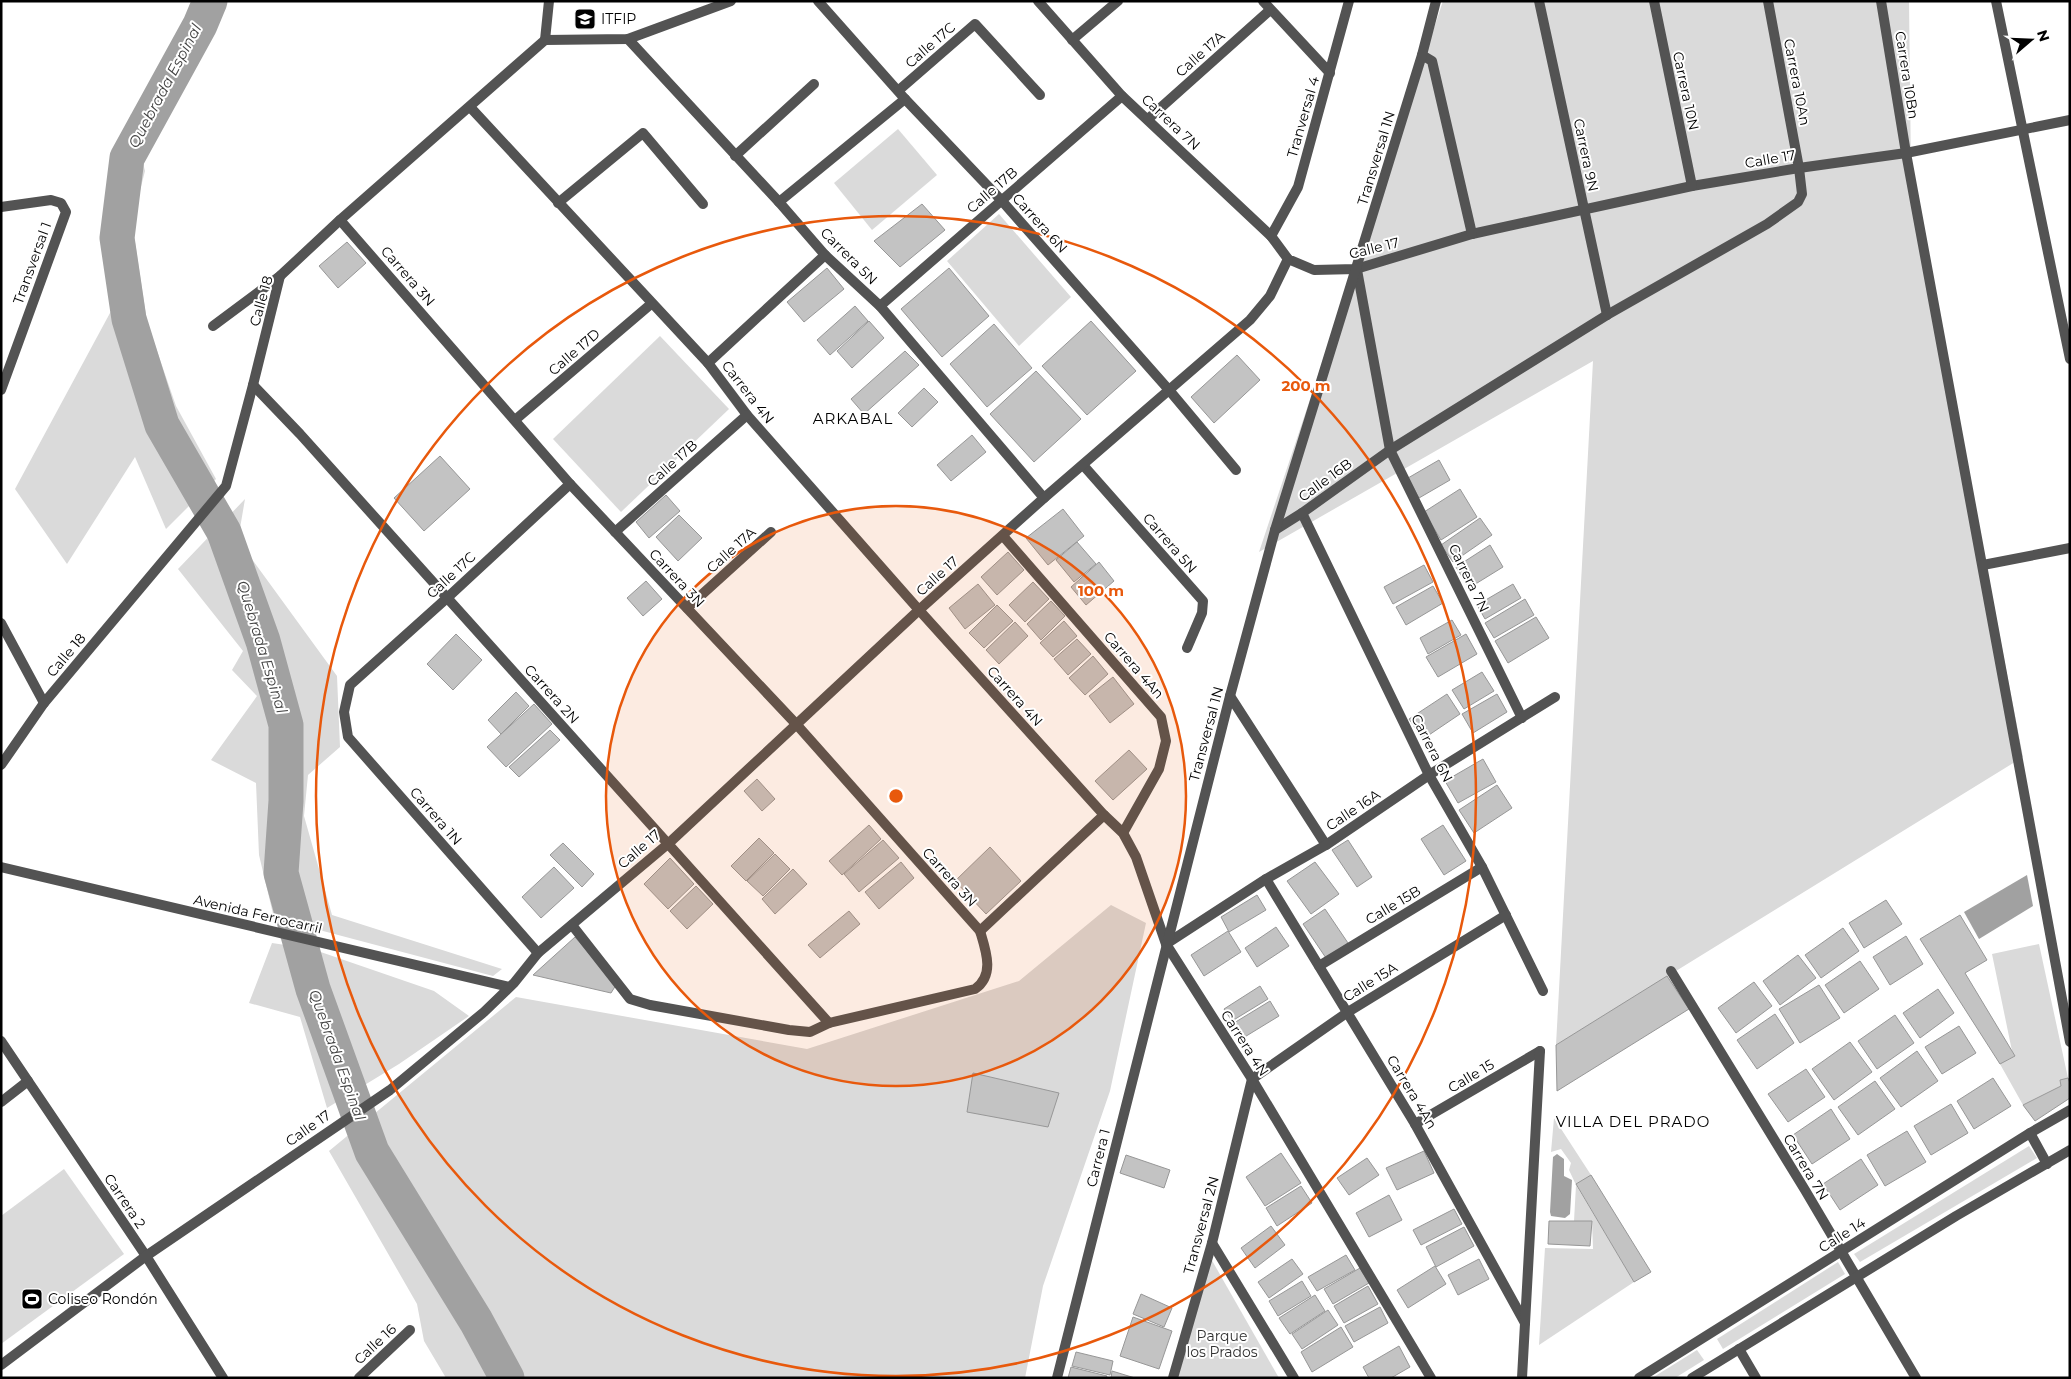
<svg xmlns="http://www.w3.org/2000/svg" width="2071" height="1379" font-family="Montserrat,sans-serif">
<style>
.green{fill:#dadada}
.water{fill:#a1a1a1}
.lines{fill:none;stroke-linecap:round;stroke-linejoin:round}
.river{stroke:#a1a1a1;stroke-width:35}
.building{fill:#c3c3c3;stroke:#979797}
.pedestrian{stroke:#535353;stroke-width:10}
.minor{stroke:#535353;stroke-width:10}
.ring{fill:none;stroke:#e8590c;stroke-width:2.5}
.labels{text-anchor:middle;stroke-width:4;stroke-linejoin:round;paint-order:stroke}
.poi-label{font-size:14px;fill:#000;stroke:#fff;text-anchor:start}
.street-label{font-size:14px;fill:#000;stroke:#fff}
.park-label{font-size:14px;fill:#313131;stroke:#fff}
.water-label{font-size:15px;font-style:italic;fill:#424242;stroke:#fff}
.neighbourhood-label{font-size:15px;letter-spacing:1px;fill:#000;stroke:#fff}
.centre{fill:#e8590c;stroke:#fff;stroke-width:2.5}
.ring-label{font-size:15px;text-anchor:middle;font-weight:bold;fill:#e8590c;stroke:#fff;stroke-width:4;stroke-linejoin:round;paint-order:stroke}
</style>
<rect width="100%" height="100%" fill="#fff"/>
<!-- green -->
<g class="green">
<polygon points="1443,1 1909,1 1911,173 2023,757 1556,1045 1593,361 1259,552"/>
<polygon points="131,114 145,171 132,222 147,322 176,406 216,479 166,529 135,457 67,564 15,489 117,300 106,190"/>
<polygon points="898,129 937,175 872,230 834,183"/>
<polygon points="999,214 1071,297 1019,346 947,261"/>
<polygon points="660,336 729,409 621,512 553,439"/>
<polygon points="245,499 238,540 337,676 340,747 308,775 304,816 332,915 502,969 493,976 274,918 259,855 256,783 211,760 257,696 232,670 243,651 178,569"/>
<polygon points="1111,905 1146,923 1110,1091 1043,1286 1025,1378 446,1378 424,1341 417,1304 329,1151 516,997 807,1049 1019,981"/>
<polygon points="272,943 312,949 434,991 469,1016 399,1064 327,1108 300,1017 249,1003"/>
<polygon points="2039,944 2068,1078 2060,1080 2061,1086 2023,1105 2000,1064 2015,1056 2012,1051 1992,954"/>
<polygon points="1554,1118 1591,1175 1576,1185 1634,1282 1539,1345 1545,1248 1593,1249 1592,1221 1574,1221 1576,1185 1569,1170 1571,1163 1561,1149 1551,1152"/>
<polygon points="2029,1146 2037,1158 1860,1262 1854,1254"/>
<polygon points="64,1169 124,1254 1,1344 1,1216"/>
<polygon points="1210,1257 1279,1378 1178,1378"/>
<polygon points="1838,1262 1845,1274 1723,1349 1717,1339"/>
<polygon points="1697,1350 1704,1360 1675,1378 1652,1378"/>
</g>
<!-- water -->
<g class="water">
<polygon points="2027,875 2033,906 1979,939 1964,912"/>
<polygon points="1557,1154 1564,1159 1564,1176 1572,1180 1570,1214 1565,1218 1551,1216 1550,1212 1553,1157"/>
</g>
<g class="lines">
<!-- river -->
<polyline class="river" points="210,1 200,25 127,158 117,238 129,319 162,425 224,532 263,641 286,725 286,801 281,873 313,989 372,1152 476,1321 507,1378"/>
</g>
<!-- building -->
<g class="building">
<polygon points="922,204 945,230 900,267 874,241"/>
<polygon points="347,242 366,263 338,288 319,266"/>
<polygon points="827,268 844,289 804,322 787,302"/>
<polygon points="949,268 989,316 942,357 901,309"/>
<polygon points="855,306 868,321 830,355 817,340"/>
<polygon points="869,321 884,338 852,368 837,351"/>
<polygon points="1091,321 1136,371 1087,415 1042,366"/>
<polygon points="994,324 1032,368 987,407 950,364"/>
<polygon points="905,351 919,365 864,414 851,399"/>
<polygon points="1237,355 1260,380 1214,423 1191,397"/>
<polygon points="1036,371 1081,419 1034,462 990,414"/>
<polygon points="924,388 938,402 912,427 898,413"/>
<polygon points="972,435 986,452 951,481 937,465"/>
<polygon points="440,456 470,489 424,531 394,498"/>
<polygon points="1439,460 1450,480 1419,498 1408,478"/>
<polygon points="1460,489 1477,517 1441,540 1424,512"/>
<polygon points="666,495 680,511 649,538 636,522"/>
<polygon points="1063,509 1084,536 1048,565 1026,538"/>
<polygon points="679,515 702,538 678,561 656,537"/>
<polygon points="1480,518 1492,535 1453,562 1441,545"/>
<polygon points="1077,542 1096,564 1074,582 1056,560"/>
<polygon points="1490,545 1503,567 1469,588 1456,567"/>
<polygon points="1008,552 1024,570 997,595 981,577"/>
<polygon points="1099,562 1114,581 1086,605 1071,587"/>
<polygon points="1424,565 1433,582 1393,604 1384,587"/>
<polygon points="646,581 662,599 643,616 627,598"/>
<polygon points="1033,582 1049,599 1025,622 1009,605"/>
<polygon points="978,584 995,605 965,629 949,608"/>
<polygon points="1513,584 1521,598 1485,619 1477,605"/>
<polygon points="1433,586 1443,603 1406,625 1396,607"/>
<polygon points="1525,599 1534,615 1494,638 1485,623"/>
<polygon points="1051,601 1065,616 1041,640 1027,624"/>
<polygon points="997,605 1013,621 984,648 969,633"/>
<polygon points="1536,617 1549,638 1508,663 1495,641"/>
<polygon points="1452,620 1461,635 1428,654 1420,638"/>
<polygon points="1064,621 1077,636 1053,657 1040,643"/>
<polygon points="1015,622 1028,636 999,664 986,650"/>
<polygon points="456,634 482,660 453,690 427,664"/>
<polygon points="1466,634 1477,654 1438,677 1426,657"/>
<polygon points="1077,639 1091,654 1068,675 1054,659"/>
<polygon points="1093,656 1108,674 1085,695 1069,678"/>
<polygon points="1482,672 1494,691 1464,709 1452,690"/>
<polygon points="1113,677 1134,704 1110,723 1089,696"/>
<polygon points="516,692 529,706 501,734 488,720"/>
<polygon points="1447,694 1460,714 1423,739 1409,719"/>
<polygon points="1497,694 1507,712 1473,733 1462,714"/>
<polygon points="534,704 552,724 506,767 487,747"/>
<polygon points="550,730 560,740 519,777 509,767"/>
<polygon points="1129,750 1147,769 1113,800 1095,781"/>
<polygon points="1483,759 1496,782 1458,803 1445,781"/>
<polygon points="757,779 775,799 762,811 744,791"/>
<polygon points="1497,785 1512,808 1474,833 1459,810"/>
<polygon points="869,825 881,839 842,875 829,861"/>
<polygon points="1443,825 1466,861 1444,875 1421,839"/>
<polygon points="759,838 774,853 746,881 731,866"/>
<polygon points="883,840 899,858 859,892 844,874"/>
<polygon points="1348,840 1372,877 1357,887 1332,850"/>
<polygon points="563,843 594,874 582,887 550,855"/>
<polygon points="990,847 1021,881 986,914 955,881"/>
<polygon points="775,854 790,869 763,896 747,881"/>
<polygon points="670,858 694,884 668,909 644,884"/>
<polygon points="901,862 914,878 879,909 865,892"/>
<polygon points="1315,862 1339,894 1311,914 1287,881"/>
<polygon points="554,867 574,888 541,918 522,897"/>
<polygon points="793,869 807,884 775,914 762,899"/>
<polygon points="696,886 713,904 687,929 670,911"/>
<polygon points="1257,895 1266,910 1229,932 1221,917"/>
<polygon points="1886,900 1902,924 1864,948 1849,923"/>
<polygon points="1325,909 1348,943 1326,958 1303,924"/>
<polygon points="849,911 860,924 820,958 808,945"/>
<polygon points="1960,915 1987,960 1965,973 2015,1056 2000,1064 1920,939"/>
<polygon points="1276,927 1289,946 1257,967 1245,948"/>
<polygon points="1843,928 1859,951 1821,978 1805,955"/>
<polygon points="1228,931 1241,952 1204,976 1191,955"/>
<polygon points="1906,936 1923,964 1890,985 1873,957"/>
<polygon points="575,937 616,985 611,993 533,975"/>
<polygon points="1798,955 1816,978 1780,1005 1763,981"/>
<polygon points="1860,961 1879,989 1844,1013 1825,985"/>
<polygon points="1667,976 1689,1009 1557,1091 1556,1045"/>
<polygon points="1754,982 1772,1006 1736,1033 1718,1008"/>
<polygon points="1819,985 1840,1018 1800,1043 1779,1009"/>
<polygon points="1260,986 1268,999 1232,1021 1224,1009"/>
<polygon points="1938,989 1954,1013 1920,1038 1903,1013"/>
<polygon points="1270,1001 1279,1016 1243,1038 1234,1023"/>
<polygon points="1775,1014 1794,1043 1757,1069 1737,1040"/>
<polygon points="1895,1015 1914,1043 1877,1069 1858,1041"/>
<polygon points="1959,1026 1976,1053 1942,1074 1925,1047"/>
<polygon points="1850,1042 1872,1072 1834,1100 1812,1069"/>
<polygon points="1917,1051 1938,1081 1901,1107 1880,1078"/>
<polygon points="1806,1069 1825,1097 1788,1122 1768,1094"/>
<polygon points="973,1073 1059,1093 1048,1127 967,1112"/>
<polygon points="1993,1078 2011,1106 1974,1129 1957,1101"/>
<polygon points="2068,1078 2070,1083 2070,1098 2035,1121 2023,1105 2061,1086 2060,1080"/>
<polygon points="1875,1081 1895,1109 1858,1135 1838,1107"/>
<polygon points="1951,1104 1968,1133 1931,1155 1914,1126"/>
<polygon points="1831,1109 1850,1139 1812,1164 1793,1135"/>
<polygon points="1907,1131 1926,1162 1885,1186 1867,1155"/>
<polygon points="1424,1151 1434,1173 1397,1190 1386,1168"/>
<polygon points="1281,1153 1301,1183 1265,1206 1246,1177"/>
<polygon points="1126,1155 1170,1170 1164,1188 1120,1173"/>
<polygon points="1367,1158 1379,1175 1349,1195 1337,1178"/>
<polygon points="1861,1159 1878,1185 1840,1210 1823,1184"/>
<polygon points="1591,1175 1651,1272 1634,1282 1576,1184"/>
<polygon points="1301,1186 1312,1203 1277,1226 1266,1208"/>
<polygon points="1389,1195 1402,1220 1369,1237 1356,1213"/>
<polygon points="1454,1209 1462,1224 1421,1245 1413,1230"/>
<polygon points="1549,1221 1592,1221 1590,1246 1548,1244"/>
<polygon points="1271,1226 1285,1245 1255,1268 1241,1248"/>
<polygon points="1464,1227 1474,1246 1436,1267 1426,1247"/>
<polygon points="1346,1255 1355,1270 1317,1291 1308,1277"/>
<polygon points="1292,1259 1303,1274 1269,1298 1258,1282"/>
<polygon points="1479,1259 1489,1279 1458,1295 1448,1275"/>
<polygon points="1435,1266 1446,1284 1408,1308 1397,1290"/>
<polygon points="1360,1268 1369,1283 1333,1304 1324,1289"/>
<polygon points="1302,1281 1311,1296 1278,1316 1269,1301"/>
<polygon points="1368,1286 1378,1304 1344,1323 1334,1306"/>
<polygon points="1141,1294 1172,1308 1164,1327 1133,1314"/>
<polygon points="1315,1295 1325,1311 1290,1334 1279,1318"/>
<polygon points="1380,1307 1388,1323 1354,1342 1345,1326"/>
<polygon points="1328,1310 1338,1325 1302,1349 1292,1334"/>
<polygon points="1133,1317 1172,1331 1159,1369 1120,1356"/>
<polygon points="1341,1327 1353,1347 1312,1372 1301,1352"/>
<polygon points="1399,1346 1410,1367 1391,1378 1369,1378 1363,1367"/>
<polygon points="1076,1352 1113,1361 1110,1375 1072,1366"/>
<polygon points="1071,1367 1107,1376 1106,1378 1068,1378"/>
<polygon points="1112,1371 1135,1378 1111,1378"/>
</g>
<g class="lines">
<!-- pedestrian -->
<g class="pedestrian">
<polyline points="779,202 905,99"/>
<polyline points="880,306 1122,96"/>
</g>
<!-- minor -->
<g class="minor">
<polyline points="818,1 905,99 1002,201 1169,390 1236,470"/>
<polyline points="1038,1 1122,96 1271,236 1288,259 1314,270 1356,269 1472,234 1692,186 1799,168 1906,153 2070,120"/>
<polyline points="1263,1 1330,73"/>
<polyline points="1539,1 1607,315"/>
<polyline points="1654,1 1692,186"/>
<polyline points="1881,1 1906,153 2070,1042"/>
<polyline points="1996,1 2070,359"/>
<polyline points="628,39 779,202 825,255 880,306 1044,498"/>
<polyline points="545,40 549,1"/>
<polyline points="1072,40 1118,1"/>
<polyline points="1422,55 1432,61 1472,234"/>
<polyline points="899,90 975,24 1040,95"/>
<polyline points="470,107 708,363 747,415 919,610 1104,815 1123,833 1136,857 1166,944 1252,1079 1431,1378"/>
<polyline points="1148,119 1270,10"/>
<polyline points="735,156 814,84"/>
<polyline points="558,203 643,133 703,204"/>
<polyline points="1,207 51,200 61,203 66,212 1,390"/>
<path d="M340 220 570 484 797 725 980 931C986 951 995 975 975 989L829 1023 810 1032 789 1030 650 1005 630 999 572 925"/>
<polyline points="1271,236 1298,187 1349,1"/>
<polyline points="1357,270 1390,450 1522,718"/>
<polyline points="213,326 280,276 340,220 545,40 628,39 731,1"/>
<polyline points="708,363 825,255"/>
<polyline points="253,385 300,434 829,1023"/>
<polyline points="515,420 651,304"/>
<polyline points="1083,465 1203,601 1202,613 1187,648"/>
<polyline points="1302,513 1429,775 1482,867 1543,991"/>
<polyline points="1275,530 1302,513 1390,450 1607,315 1767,224 1798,202 1802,194 1799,168 1768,1"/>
<polyline points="615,532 747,415"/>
<polyline points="1003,536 1161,717 1166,741 1159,769 1123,833"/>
<polyline points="1983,565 2070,548"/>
<polyline points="687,608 771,532"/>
<polyline points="1,623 44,703"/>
<polyline points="1230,696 1326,845"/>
<polyline points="1,765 44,703 226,486 253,385 280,276"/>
<polyline points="1,867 509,987"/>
<polyline points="1266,879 1415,1124 1525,1323"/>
<polyline points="980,931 1104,815"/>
<polyline points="1166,944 1266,879 1326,845 1429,775 1555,697"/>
<polyline points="538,953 348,737 344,712 350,685 447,598 570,484"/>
<polyline points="1319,966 1482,867"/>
<polyline points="1671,971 1805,1190 1916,1378"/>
<polyline points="1,1041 146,1256 223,1378"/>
<polyline points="1,1102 28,1081"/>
<polyline points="1415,1124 1540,1051"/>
<polyline points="2030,1133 2070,1110"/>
<polyline points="1212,1243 1294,1378"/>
<polyline points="1739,1349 1756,1378"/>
<polyline points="1,1365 146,1256 390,1090 484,1012 514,983 538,953 669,843 919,610 1044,498 1250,320 1270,296 1288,259"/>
<polyline points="359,1378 410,1330"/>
<polyline points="1057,1378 1230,696 1275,530 1422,55 1436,1"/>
<polyline points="1173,1378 1212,1243 1252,1079 1348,1012 1506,915"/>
<polyline points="1522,1378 1540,1051"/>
<polyline points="1639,1378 2030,1133 2047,1164"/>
<polyline points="1692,1378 1956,1216 2070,1150"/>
</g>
</g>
<!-- distance rings -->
<circle cx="896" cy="796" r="290" fill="#e8590c" fill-opacity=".12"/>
<g class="ring">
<circle cx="896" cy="796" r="290"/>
<circle cx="896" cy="796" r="580"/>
</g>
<!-- icons -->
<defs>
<g id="university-square" transform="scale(1.125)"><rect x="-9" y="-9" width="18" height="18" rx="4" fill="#000" stroke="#fff"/><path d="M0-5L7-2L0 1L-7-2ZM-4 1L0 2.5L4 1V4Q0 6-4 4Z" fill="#fff"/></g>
<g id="stadium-square" transform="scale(1.125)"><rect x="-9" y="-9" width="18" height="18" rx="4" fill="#000" stroke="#fff"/><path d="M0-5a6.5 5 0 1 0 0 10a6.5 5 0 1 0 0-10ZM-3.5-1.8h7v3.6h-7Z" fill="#fff"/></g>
</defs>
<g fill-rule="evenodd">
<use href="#university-square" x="585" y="19"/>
<use href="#stadium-square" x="32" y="1299"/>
</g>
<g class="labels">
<!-- poi labels -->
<g class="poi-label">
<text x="601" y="24">ITFIP</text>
<text x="48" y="1304">Coliseo Rondón</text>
</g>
<!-- street labels -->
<g class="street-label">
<text transform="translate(930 45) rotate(-41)" y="5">Calle 17C</text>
<text transform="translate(1200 54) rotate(-42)" y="5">Calle 17A</text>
<text transform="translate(1907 75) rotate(81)" y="5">Carrera 10Bn</text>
<text transform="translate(1797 82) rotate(79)" y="5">Carrera 10An</text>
<text transform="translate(1686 91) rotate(78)" y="5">Carrera 10N</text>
<text transform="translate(1303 117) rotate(-74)" y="5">Tranversal 4</text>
<text transform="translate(1171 122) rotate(43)" y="5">Carrera 7N</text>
<text transform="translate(1586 155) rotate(78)" y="5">Carrera 9N</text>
<text transform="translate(1376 158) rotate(-73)" y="5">Transversal 1N</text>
<text transform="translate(1770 159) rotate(-10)" y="5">Calle 17</text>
<text transform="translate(992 190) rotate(-41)" y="5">Calle 17B</text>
<text transform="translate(1040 223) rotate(48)" y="5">Carrera 6N</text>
<text transform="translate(1374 248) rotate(-14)" y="5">Calle 17</text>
<text transform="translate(849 256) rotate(45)" y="5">Carrera 5N</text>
<text transform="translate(32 263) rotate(-70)" y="5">Transversal 1</text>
<text transform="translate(408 276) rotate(49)" y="5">Carrera 3N</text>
<text transform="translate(261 301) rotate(-74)" y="5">Calle 18</text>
<text transform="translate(574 352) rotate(-41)" y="5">Calle 17D</text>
<text transform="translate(748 392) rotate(52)" y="5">Carrera 4N</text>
<text transform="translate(672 463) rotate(-42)" y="5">Calle 17B</text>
<text transform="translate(1325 480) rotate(-36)" y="5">Calle 16B</text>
<text transform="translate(1170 543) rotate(49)" y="5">Carrera 5N</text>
<text transform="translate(731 550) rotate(-42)" y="5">Calle 17A</text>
<text transform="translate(451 575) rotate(-43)" y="5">Calle 17C</text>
<text transform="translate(937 576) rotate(-42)" y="5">Calle 17</text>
<text transform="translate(677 578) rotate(47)" y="5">Carrera 3N</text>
<text transform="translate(1469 578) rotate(64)" y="5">Carrera 7N</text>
<text transform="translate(66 655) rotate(-50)" y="5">Calle 18</text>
<text transform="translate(1134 665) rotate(49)" y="5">Carrera 4An</text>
<text transform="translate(552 694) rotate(48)" y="5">Carrera 2N</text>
<text transform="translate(1015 696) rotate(48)" y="5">Carrera 4N</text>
<text transform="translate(1206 734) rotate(-75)" y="5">Transversal 1N</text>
<text transform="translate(1432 748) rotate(63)" y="5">Carrera 6N</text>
<text transform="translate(1353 810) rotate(-34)" y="5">Calle 16A</text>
<text transform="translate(436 816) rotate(49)" y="5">Carrera 1N</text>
<text transform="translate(639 849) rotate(-41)" y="5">Calle 17</text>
<text transform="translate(950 877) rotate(48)" y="5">Carrera 3N</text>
<text transform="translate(1393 905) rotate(-31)" y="5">Calle 15B</text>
<text transform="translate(258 914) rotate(13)" y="5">Avenida Ferrocarril</text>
<text transform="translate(1370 982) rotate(-32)" y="5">Calle 15A</text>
<text transform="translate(1245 1043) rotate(57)" y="5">Carrera 4N</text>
<text transform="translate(1471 1076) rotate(-31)" y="5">Calle 15</text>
<text transform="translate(1412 1092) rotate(59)" y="5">Carrera 4An</text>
<text transform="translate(308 1128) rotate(-35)" y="5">Calle 17</text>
<text transform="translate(1098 1158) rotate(-76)" y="5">Carrera 1</text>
<text transform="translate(1806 1167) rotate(59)" y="5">Carrera 7N</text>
<text transform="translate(125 1201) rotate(56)" y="5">Carrera 2</text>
<text transform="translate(1201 1225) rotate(-75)" y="5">Transversal 2N</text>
<text transform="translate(1842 1235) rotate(-32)" y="5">Calle 14</text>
<text transform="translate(375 1344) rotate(-43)" y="5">Calle 16</text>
</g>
<!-- park labels -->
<g class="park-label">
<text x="1222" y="1341">Parque<tspan x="1222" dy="16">los Prados</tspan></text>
</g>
<!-- water labels -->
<g class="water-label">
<text transform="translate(165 86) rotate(-62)" y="5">Quebrada Espinal</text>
<text transform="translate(262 647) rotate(73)" y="5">Quebrada Espinal</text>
<text transform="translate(337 1055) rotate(70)" y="5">Quebrada Espinal</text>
</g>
<!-- neighbourhood labels -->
<g class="neighbourhood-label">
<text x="853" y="424">ARKABAL</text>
<text x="1633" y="1127">VILLA DEL PRADO</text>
</g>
</g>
<circle cx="896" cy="796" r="8" class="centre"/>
<g class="ring-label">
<text x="1306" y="391">200 m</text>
<text x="1101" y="596">100 m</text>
</g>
<!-- border -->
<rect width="2071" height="1379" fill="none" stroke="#000000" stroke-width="5"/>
<!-- north arrow -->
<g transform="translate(2031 40) rotate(71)" stroke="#ffffff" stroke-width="4" paint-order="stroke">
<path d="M0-4L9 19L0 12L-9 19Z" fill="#000000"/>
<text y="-8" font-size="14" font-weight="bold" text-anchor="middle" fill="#000000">N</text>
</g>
</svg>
